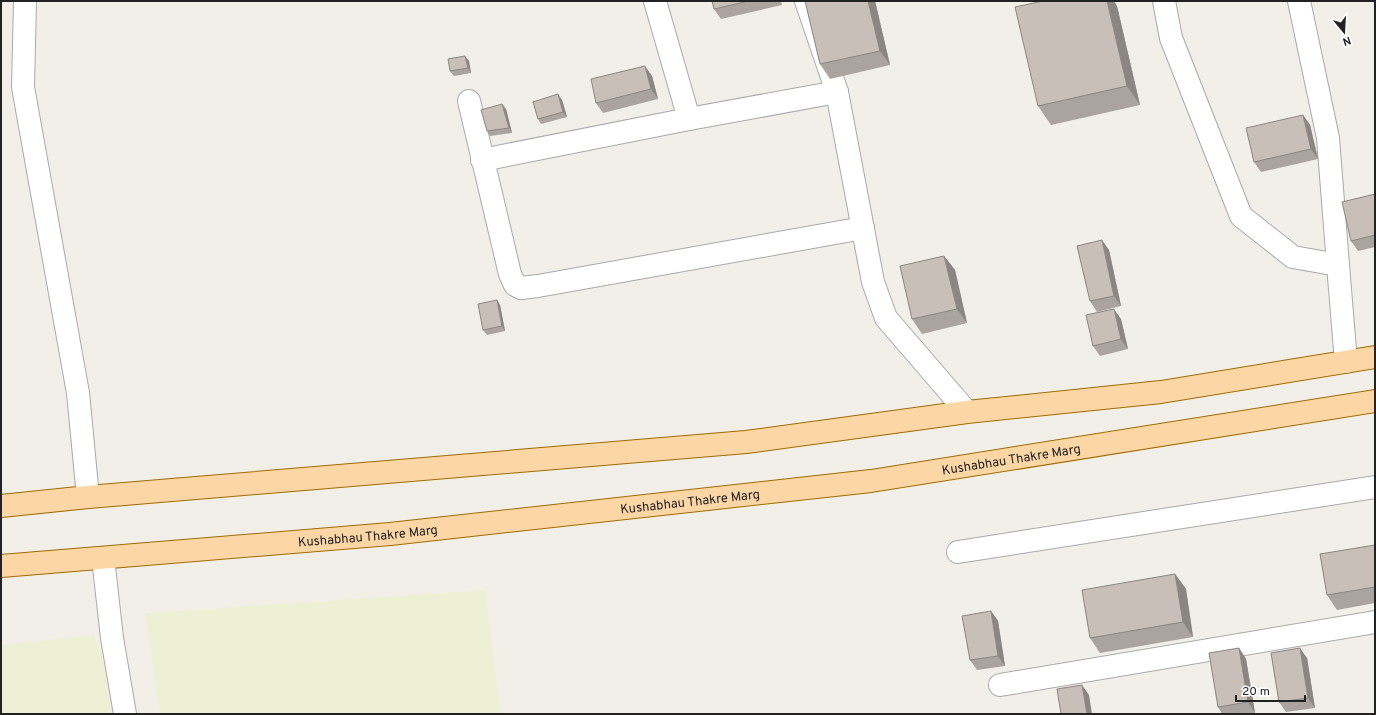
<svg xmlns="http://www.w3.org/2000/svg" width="1376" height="715" font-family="Overpass,sans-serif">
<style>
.farmland{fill:#eef0d5}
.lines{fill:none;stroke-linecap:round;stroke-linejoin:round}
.minor-casing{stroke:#a9a9a9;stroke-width:24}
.major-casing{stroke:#a06b00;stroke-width:24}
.minor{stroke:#fff;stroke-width:22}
.major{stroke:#fcd6a4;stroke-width:22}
.wall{fill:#aba49e}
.shaded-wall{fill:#8b8681}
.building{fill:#c7bfb8;stroke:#8b8681}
.labels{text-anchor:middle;stroke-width:3;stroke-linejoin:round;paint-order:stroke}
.street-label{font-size:13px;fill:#222;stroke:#fff}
</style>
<rect width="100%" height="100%" fill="#f2efe9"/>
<!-- farmland -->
<g class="farmland">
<polygon points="485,590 501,714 160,714 145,613"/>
<polygon points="94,635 119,696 122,714 1,714 1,645"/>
</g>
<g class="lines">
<!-- minor casing -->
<g class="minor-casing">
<g id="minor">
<polyline points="25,1 23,87 78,393 88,497"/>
<polyline points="655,1 689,119"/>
<polyline points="806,1 837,92 873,282 886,318 967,412"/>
<polyline points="1164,1 1171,38 1241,216 1293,257 1338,265 1346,362"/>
<polyline points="1299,1 1328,138 1338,265"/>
<polyline points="469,101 510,274 515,285 521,288 538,286 863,228"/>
<polyline points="482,160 689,119 837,92"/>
<polyline points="958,552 1375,487"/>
<polyline points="103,558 112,638 125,714"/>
<polyline points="1000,685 1375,622"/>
</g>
</g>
<!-- major casing -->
<g class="major-casing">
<g id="major">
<polyline points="1,506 88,497 746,442 967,412 1161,392 1375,357"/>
<path id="s1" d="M1 566 390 534 871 481 1375 401"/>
</g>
</g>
<!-- minor -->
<use href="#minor" class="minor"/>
<!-- major -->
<use href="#major" class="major"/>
</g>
<!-- wall -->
<g class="wall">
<polygon points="712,1 781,1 782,5 721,19 714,9"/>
<polygon points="875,1 890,65 830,79 820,64"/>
<polygon points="913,1 920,1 914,2"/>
<polygon points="1117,6 1140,105 1051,125 1038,106"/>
<polygon points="469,61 471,73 454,76 450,71"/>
<polygon points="652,76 658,99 603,113 596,103"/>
<polygon points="562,100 567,117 541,124 538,119"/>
<polygon points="502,104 506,109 512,133 490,136 487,131"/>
<polygon points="1303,115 1310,125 1318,159 1261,172 1254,162"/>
<polygon points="1375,194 1375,247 1358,251 1351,241"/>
<polygon points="1109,250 1121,306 1097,312 1090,301"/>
<polygon points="944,256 955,270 967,323 922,334 912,319"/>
<polygon points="497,300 500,305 505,331 487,335 483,330"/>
<polygon points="1121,319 1128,349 1100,356 1093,346"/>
<polygon points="1375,545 1375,603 1337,610 1327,595"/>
<polygon points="1175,574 1186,589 1193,637 1100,653 1090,638"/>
<polygon points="991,611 998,621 1005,666 977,670 970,660"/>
<polygon points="1239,648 1246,659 1255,713 1246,714 1222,714 1218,707"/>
<polygon points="1307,658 1315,708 1286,712 1279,702"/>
</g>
<!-- shaded-wall -->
<g class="shaded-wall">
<polygon points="868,1 875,1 890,65 880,51"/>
<polygon points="1107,1 1114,1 1117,6 1140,105 1127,86"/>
<polygon points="465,56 469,61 471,73 468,68"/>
<polygon points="645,66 652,76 658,99 651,89"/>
<polygon points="558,94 562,100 567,117 563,112"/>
<polygon points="502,104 506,109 512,133 509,128"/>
<polygon points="1303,115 1310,125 1318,159 1311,149"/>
<polygon points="1102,240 1109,250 1121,306 1114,296"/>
<polygon points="944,256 955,270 967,323 957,309"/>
<polygon points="497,300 500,305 505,331 502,326"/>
<polygon points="1114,309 1121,319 1128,349 1121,339"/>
<polygon points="1175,574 1186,589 1193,637 1183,622"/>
<polygon points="991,611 998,621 1005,666 998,656"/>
<polygon points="1239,648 1246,659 1255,713 1248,702"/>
<polygon points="1300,648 1307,658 1315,708 1308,698"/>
<polygon points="1082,685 1089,695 1092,714 1087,714"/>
</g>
<!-- building -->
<g class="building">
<polygon points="712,1 749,1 714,9"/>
<polygon points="805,1 868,1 880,51 820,64"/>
<polygon points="1043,1 1107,1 1127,86 1038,106 1015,7"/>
<polygon points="465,56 468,68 450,71 448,59"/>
<polygon points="645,66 651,89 596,103 591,79"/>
<polygon points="558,94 563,112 538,119 533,102"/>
<polygon points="502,104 509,128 487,131 481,110"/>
<polygon points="1303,115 1311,149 1254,162 1246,128"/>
<polygon points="1375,194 1375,235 1351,241 1342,202"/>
<polygon points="1102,240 1114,296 1090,301 1077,246"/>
<polygon points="944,256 957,309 912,319 900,266"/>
<polygon points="497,300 502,326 483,330 478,304"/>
<polygon points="1114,309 1121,339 1093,346 1086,315"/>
<polygon points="1375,545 1375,587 1327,595 1320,554"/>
<polygon points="1175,574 1183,622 1090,638 1082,590"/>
<polygon points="991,611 998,656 970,660 962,616"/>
<polygon points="1239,648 1248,702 1218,707 1209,653"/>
<polygon points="1300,648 1308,698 1279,702 1271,653"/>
<polygon points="1082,685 1087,714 1061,714 1057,689"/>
</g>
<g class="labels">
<!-- street labels -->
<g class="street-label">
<text dy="5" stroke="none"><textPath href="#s1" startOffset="1016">Kushabhau Thakre Marg</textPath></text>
<text dy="5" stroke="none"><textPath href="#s1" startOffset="692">Kushabhau Thakre Marg</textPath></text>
<text dy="5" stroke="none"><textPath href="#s1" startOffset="368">Kushabhau Thakre Marg</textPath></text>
</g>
</g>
<!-- border -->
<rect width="1376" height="715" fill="none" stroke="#222222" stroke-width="4"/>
<!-- north arrow -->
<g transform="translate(1344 32) rotate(162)" stroke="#ffffff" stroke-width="3" paint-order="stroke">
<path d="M0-3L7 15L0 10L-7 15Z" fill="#222222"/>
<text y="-6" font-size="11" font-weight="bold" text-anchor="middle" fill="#222222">N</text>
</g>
<!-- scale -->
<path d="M1236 695v6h69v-6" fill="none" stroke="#222222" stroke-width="2"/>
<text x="1242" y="695" font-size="12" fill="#222222" stroke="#ffffff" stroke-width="3" paint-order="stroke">20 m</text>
</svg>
